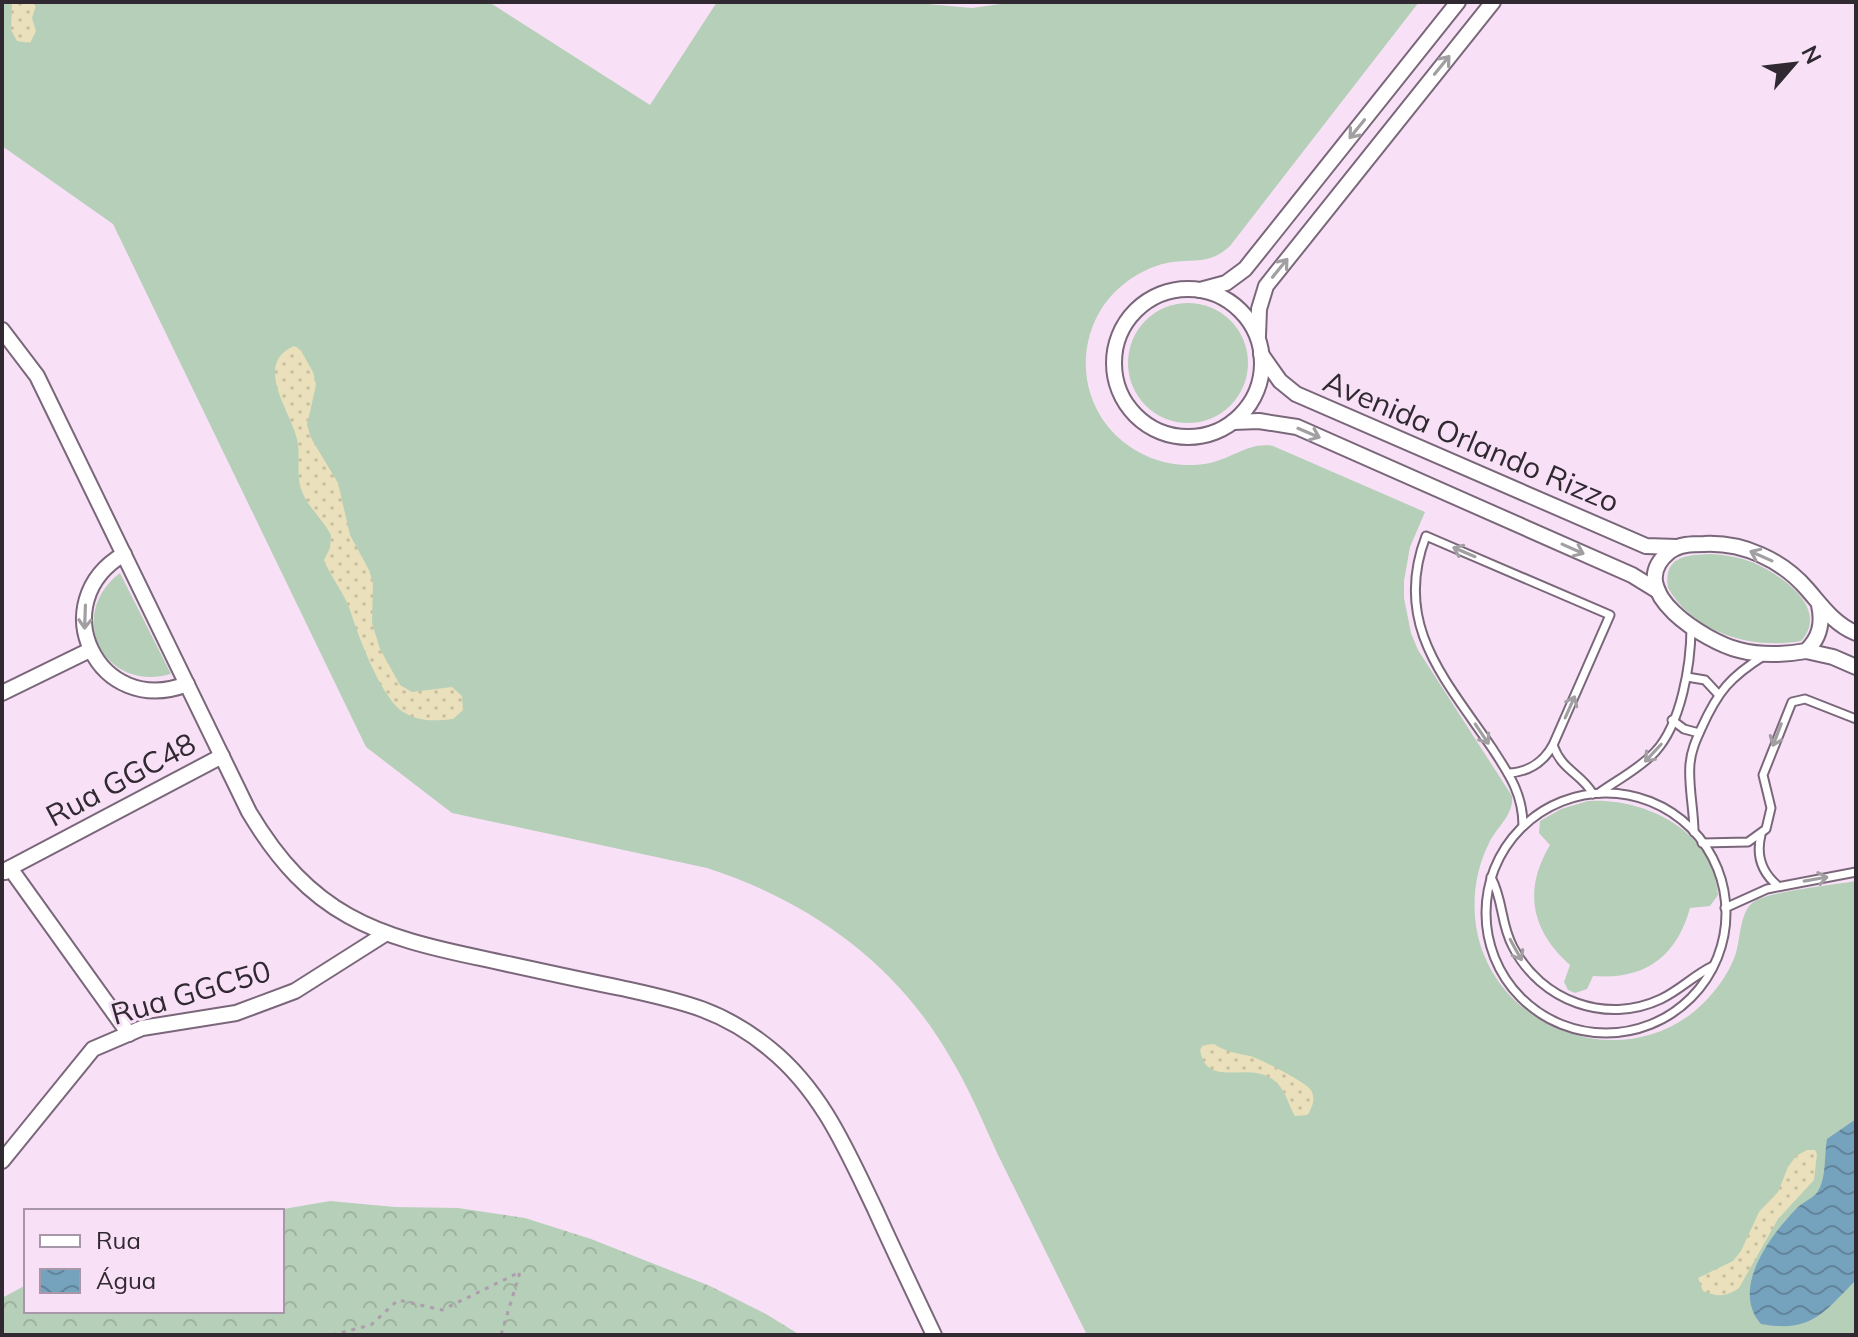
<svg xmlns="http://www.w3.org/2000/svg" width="1858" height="1337" font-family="Mulish,sans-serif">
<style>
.grass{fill:#b6cfb8}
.forest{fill:url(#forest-crowns)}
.sand{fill:url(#sand-dots)}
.water{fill:url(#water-waves)}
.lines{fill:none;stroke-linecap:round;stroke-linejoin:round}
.service-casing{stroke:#7a677a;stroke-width:11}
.minor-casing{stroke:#7a677a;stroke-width:18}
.path{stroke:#ae9dae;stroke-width:3;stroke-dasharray:4 6;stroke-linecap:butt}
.service{stroke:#fff;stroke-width:7}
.minor{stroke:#fff;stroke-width:14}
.oneway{stroke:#a29fa2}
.labels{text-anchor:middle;stroke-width:6;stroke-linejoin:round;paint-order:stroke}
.street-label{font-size:30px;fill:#312931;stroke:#f8e1f7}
</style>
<defs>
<pattern id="forest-crowns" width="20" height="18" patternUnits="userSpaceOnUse" patternTransform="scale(2)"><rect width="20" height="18" fill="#b6cfb8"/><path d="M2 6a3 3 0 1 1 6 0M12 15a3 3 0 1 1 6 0" fill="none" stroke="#9db29f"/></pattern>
<pattern id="sand-dots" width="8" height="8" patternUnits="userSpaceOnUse" patternTransform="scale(2)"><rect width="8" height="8" fill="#eae0bb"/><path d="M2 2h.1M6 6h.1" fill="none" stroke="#c9c0a1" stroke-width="1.8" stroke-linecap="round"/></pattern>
<pattern id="water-waves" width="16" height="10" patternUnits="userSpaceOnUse" patternTransform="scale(2)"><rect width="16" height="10" fill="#75a2bd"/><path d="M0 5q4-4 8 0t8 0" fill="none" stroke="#61849a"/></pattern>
</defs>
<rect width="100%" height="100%" fill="#f8e1f7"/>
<!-- grass -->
<g class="grass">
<path d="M2 2H489L650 105 717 2H905L972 8 1014 2H1419L1230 246C1208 266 1193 258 1167 263 1152 266 1136 274 1124 284 1098 304 1084 337 1086 370 1090 432 1149 475 1210 463 1234 458 1248 442 1273 446L1425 512 1410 547 1404 581V598L1411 633 1418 650 1512 796C1514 815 1497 827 1489 843 1476 869 1472 898 1476 926 1492 1027 1617 1076 1696 1010 1713 995 1727 977 1735 956 1741 940 1739 910 1755 901 1773 891 1833 885 1856 881V1335H1087C1057 1275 1028 1215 998 1155 983 1122 969 1088 950 1057 896 963 809 901 707 868L452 813 366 747 113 224 2 146Z"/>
<circle cx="1188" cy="363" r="60"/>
<path d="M1711 554C1726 555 1740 557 1754 563 1782 575 1830 609 1801 641 1752 650 1694 633 1668 588 1663 556 1686 555 1711 554Z"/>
<path d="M120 573 171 674C103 693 65 615 120 573Z"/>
<path d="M1588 801C1644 797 1715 831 1718 895L1710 906 1690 908C1676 958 1644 980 1593 976L1587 989 1575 993 1568 990 1564 982 1570 965C1531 930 1523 890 1550 845L1539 833 1540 821 1561 809Z"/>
</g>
<!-- forest -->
<polygon class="forest" points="330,1201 395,1207 458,1208 525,1218 591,1239 710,1286 766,1314 800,1335 2,1335 2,1298 26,1285 26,1311 282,1311 282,1211 272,1211"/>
<!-- sand -->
<g class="sand">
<polygon points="12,2 37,2 32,18 36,31 30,43 17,41 11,30"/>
<path d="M294 346 300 349 313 372 316 385 307 425 311 438 338 483 350 535 369 570 373 583 372 623 380 649 400 685 412 692 452 687 462 696 463 710 453 719C436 721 420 722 405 713 382 701 358 635 350 610 344 592 331 578 324 560L330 548 331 535C323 520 310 509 303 494 295 477 301 457 297 439 290 410 253 364 294 346Z"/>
<path d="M1214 1044C1226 1052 1236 1053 1250 1056 1260 1059 1306 1082 1311 1090 1316 1100 1312 1106 1308 1115L1295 1116C1289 1106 1286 1092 1277 1083 1251 1057 1208 1092 1200 1050L1203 1045Z"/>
<path d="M1807 1150H1815L1817 1154 1814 1180 1778 1219 1739 1288C1726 1297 1717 1297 1703 1291L1698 1278 1733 1261 1741 1251 1759 1212 1778 1192 1788 1167 1796 1156Z"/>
</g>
<!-- water -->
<path class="water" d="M1856 1119V1280C1823 1313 1812 1333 1761 1324 1730 1289 1770 1236 1796 1209 1801 1203 1810 1200 1816 1194 1827 1181 1824 1155 1827 1139Z"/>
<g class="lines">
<!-- service casing -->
<g class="service-casing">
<g id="service">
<polyline points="1687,677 1705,680 1718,694"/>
<polyline points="1672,720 1684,729 1699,733"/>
<path d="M1508 773C1529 772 1543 763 1553 745"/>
<path d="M1599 793C1617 780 1639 769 1655 752 1681 724 1691 665 1691 627"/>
<circle cx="1606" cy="913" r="120"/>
<path d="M1523 826C1523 794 1509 774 1492 748 1445 679 1392 624 1426 536L1610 615 1553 745C1562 771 1581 773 1593 794"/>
<path d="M1694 832C1694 810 1688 785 1690 764 1691 751 1696 740 1701 729 1718 691 1730 677 1765 655"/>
<path d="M1761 835C1756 855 1761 872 1778 886"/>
<polyline points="1702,843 1748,842 1766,829 1771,808 1763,775 1792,702 1805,699 1856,719"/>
<path d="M1491 877C1504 902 1500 923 1513 947 1541 1001 1606 1025 1661 999 1680 990 1694 975 1713 966"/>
<polyline points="1725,908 1767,889 1856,872"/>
</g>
</g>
<!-- minor casing -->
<g class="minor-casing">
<g id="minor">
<circle cx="1188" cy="363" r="74"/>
<polyline points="1200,290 1226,283 1245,269 1458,2"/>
<path d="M2 330 37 376 249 812C311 916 374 936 485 959 531 969 576 979 621 988 680 1001 722 1009 770 1049 822 1091 847 1151 875 1209 894 1251 914 1293 934 1335"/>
<polyline points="1258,336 1259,309 1266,286 1493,2"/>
<polyline points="1261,354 1280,381 1296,394 1646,546 1677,547"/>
<polyline points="1233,422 1259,421 1297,427 1632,575 1658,591"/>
<path d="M124 554C42 602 98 719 187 684"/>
<path d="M1819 605C1823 623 1820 638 1806 651 1783 655 1762 656 1739 650 1707 642 1621 591 1669 552 1679 544 1692 544 1704 544 1743 542 1782 560 1807 589 1822 606 1834 624 1856 633"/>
<polyline points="1806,651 1833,657 1856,667"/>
<polyline points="2,693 90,650"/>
<polyline points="2,872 222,756"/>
<polyline points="5,872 10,868 129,1034"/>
<polyline points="2,1161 93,1049 142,1028 236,1013 295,991 385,934"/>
</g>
</g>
<!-- path -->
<polyline class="path" points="332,1335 371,1325 398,1300 442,1310 520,1272 501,1335"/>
<!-- service -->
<use href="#service" class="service"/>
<!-- minor -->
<use href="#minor" class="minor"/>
</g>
<!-- one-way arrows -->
<defs><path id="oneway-shaft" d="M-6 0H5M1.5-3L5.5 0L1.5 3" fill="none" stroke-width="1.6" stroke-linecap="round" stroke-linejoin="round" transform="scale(2)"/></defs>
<g class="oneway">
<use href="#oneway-shaft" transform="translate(1442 65) rotate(-51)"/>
<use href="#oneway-shaft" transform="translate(1357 129) rotate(129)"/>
<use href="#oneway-shaft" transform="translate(1280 268) rotate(-51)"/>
<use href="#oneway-shaft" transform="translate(1309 433) rotate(23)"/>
<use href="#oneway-shaft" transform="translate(1573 549) rotate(24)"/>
<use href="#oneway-shaft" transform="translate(1464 552) rotate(-157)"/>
<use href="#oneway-shaft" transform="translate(1761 556) rotate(-156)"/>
<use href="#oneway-shaft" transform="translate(85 617) rotate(92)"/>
<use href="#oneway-shaft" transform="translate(1570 707) rotate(-66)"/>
<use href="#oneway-shaft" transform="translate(1482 734) rotate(56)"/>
<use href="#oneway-shaft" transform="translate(1777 735) rotate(111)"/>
<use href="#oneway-shaft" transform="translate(1653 753) rotate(133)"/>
<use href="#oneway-shaft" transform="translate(1816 879) rotate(-10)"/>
<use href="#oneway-shaft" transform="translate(1516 950) rotate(61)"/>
</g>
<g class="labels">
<!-- street labels -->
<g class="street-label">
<text transform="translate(1471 442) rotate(23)" y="10">Avenida Orlando Rizzo</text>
<text transform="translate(121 780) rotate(-28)" y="10">Rua GGC48</text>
<text transform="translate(191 993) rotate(-16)" y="10">Rua GGC50</text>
</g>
</g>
<!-- border -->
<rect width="1858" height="1337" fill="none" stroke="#312931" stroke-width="8"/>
<!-- legend -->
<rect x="24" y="1209" width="260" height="104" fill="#f8e1f7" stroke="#a897a8" stroke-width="2"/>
<rect x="40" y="1235" width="40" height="12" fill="#ffffff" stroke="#a897a8" stroke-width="2"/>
<text x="96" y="1249" font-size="24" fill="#312931">Rua</text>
<rect x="40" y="1269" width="40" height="24" fill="url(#water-waves)" stroke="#a897a8" stroke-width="2"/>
<text x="96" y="1289" font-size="24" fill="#312931">Água</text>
<!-- north arrow -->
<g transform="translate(1794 64) rotate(62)" stroke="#f8e1f7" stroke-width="6" paint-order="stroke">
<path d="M0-6L14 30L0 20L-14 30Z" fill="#312931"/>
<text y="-12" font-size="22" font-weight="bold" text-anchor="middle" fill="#312931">N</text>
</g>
</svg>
